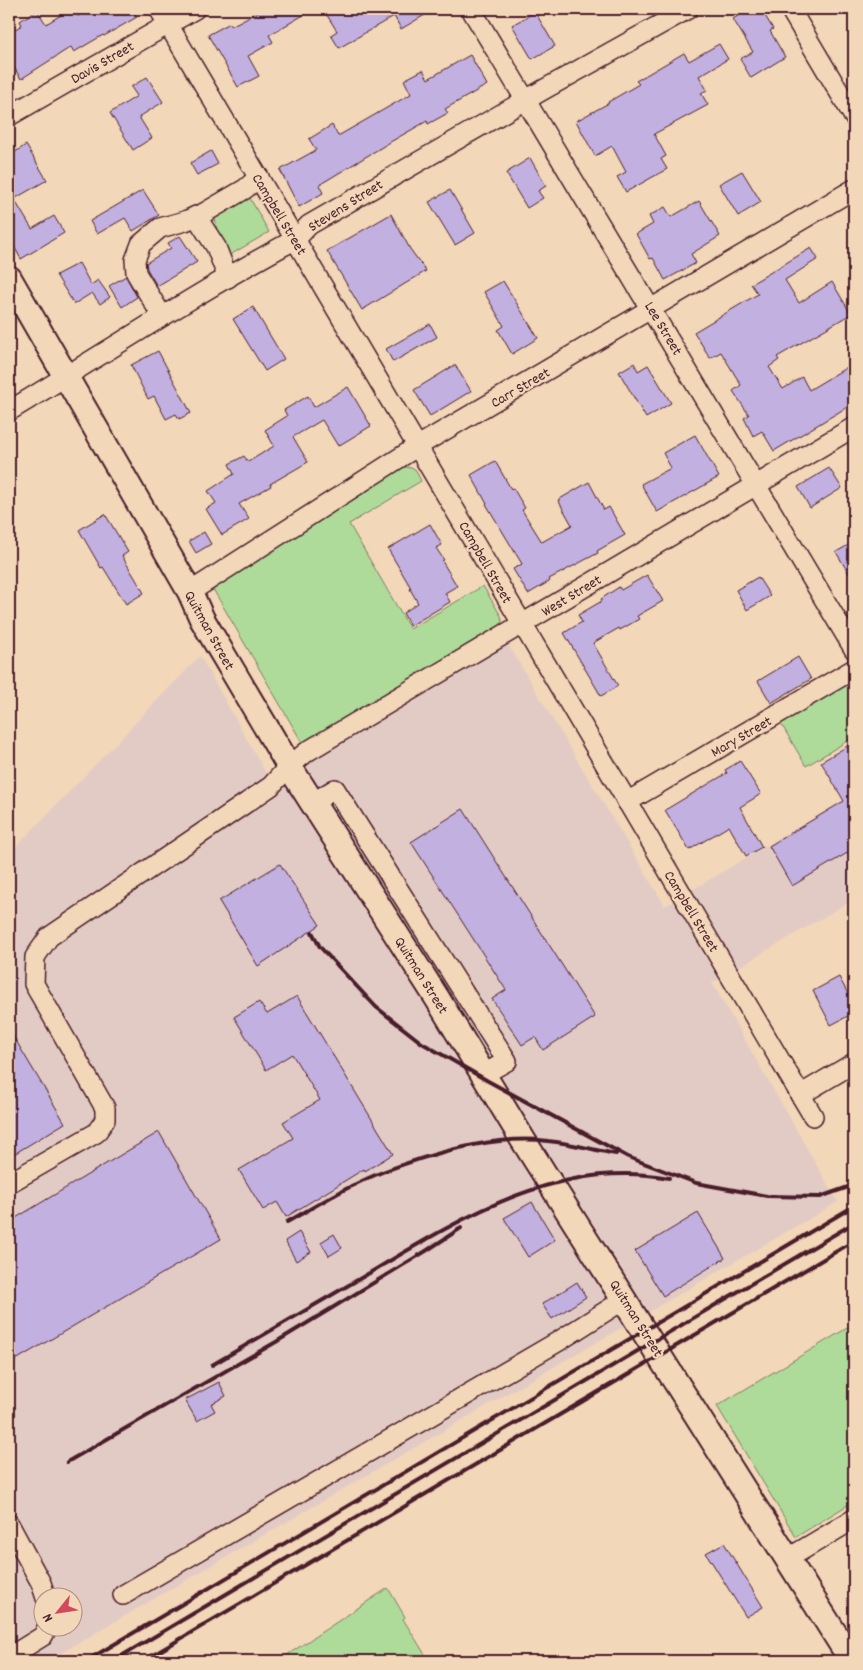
<svg xmlns="http://www.w3.org/2000/svg" width="863" height="1670" font-family="Dekko,sans-serif">
<style>
.built{fill:#e3cbc5;fill-rule:evenodd}
.green{fill:#aedb99;stroke:#7c7d62}
.building{fill:#c1b0e0;stroke:#4a1f2b}
.lines{fill:none;stroke-linecap:round;stroke-linejoin:round}
.minor-casing{stroke:#4a1f2b;stroke-width:22}
.major-casing{stroke:#4a1f2b;stroke-width:28}
.minor{stroke:#f2d7b9;stroke-width:19}
.major{stroke:#f2d7b9;stroke-width:24}
.rail{stroke:#4a1f2b;stroke-width:4}
.labels{text-anchor:middle;stroke-width:4.5;stroke-linejoin:round;paint-order:stroke}
.street-label{font-size:15px;fill:#4a1f2b;stroke:#f2d7b9}
</style>
<rect width="100%" height="100%" fill="#f2d7b9"/>
<filter id="ink" filterUnits="userSpaceOnUse"><feTurbulence type="fractalNoise" baseFrequency=".02" numOctaves="2"/><feDisplacementMap in="SourceGraphic" scale="10" xChannelSelector="R" yChannelSelector="G"/><feConvolveMatrix kernelMatrix="1 2 1 2 8 2 1 2 1" color-interpolation-filters="sRGB"/></filter>
<g filter="url(#ink)">
<!-- built -->
<path class="built" d="M506 641 665 906 854 794V899L712 983 838 1202 47 1661H9V995L13 992 9 985V854L200 656 268 777ZM42 1598H72V1628H42Z"/>
<!-- green -->
<g class="green">
<polygon points="247,193 269,232 225,258 218,238 215,217"/>
<polygon points="406,467 415,469 421,481 349,524 410,629 483,586 501,616 502,620 500,628 303,744 213,589 396,470"/>
<polygon points="852,681 854,683 854,737 806,766 780,722 848,682"/>
<polygon points="854,1324 854,1501 796,1537 717,1406"/>
<polygon points="388,1588 405,1617 403,1619 429,1661 278,1661"/>
</g>
<!-- building -->
<g class="building">
<polygon points="71,9 74,9 78,16 91,9 132,9 137,17 104,36 103,35 74,52 71,47 21,79 9,59 9,33 22,25 20,21 37,10 46,24"/>
<polygon points="263,9 314,9 269,35 273,42 248,56 259,76 238,87 208,35 230,23 231,26"/>
<polygon points="323,9 435,9 401,29 394,16 339,48 331,35 337,31"/>
<polygon points="749,9 761,9 773,29 770,31 785,57 751,78 740,59 753,52 733,19"/>
<polygon points="535,12 555,46 532,59 512,25"/>
<polygon points="719,44 728,59 699,76 707,90 701,93 708,105 654,134 666,156 661,159 667,169 626,192 617,177 626,172 612,146 595,156 576,121 609,103 608,102 639,84 636,81 684,53 689,61"/>
<polygon points="470,55 487,85 445,109 448,113 428,124 427,121 392,141 319,185 323,193 299,207 280,170 316,150 309,139 332,125 338,136 411,94 404,80 423,70 428,79"/>
<polygon points="147,77 163,102 139,117 152,138 133,150 110,113 137,96 131,87"/>
<polygon points="26,145 47,180 14,199 32,229 54,216 64,233 21,259 11,241 14,240 9,230 9,156"/>
<polygon points="211,151 218,164 197,175 190,163"/>
<polygon points="530,158 546,186 538,191 543,198 527,208 506,173"/>
<polygon points="742,171 761,202 738,216 719,184"/>
<polygon points="143,190 159,215 133,231 125,218 97,234 90,221"/>
<polygon points="450,190 475,233 455,245 429,202"/>
<polygon points="699,201 720,236 691,254 696,263 665,280 653,258 650,259 636,234 653,224 649,216 665,207 671,217"/>
<polygon points="391,214 410,249 426,271 362,310 327,251"/>
<polygon points="180,236 197,262 157,286 147,269 146,263 171,248 168,243"/>
<polygon points="811,248 818,259 785,280 799,303 832,282 851,314 777,357 779,360 769,367 783,389 802,377 809,390 854,363 854,403 774,451 762,431 753,436 744,418 749,415 733,391 741,385 721,352 710,358 694,332 758,294 751,284"/>
<polygon points="79,263 91,285 98,280 110,297 100,304 92,293 74,304 56,275"/>
<polygon points="126,276 137,297 122,307 109,286"/>
<polygon points="503,281 538,338 512,354 498,330 504,326 484,292"/>
<polygon points="253,307 284,359 265,371 233,319"/>
<polygon points="430,324 437,337 393,362 386,349"/>
<polygon points="158,351 191,413 179,419 176,414 166,419 154,396 148,399 131,365"/>
<polygon points="634,363 638,371 648,365 671,403 646,418 619,372"/>
<polygon points="455,365 471,391 430,416 414,390"/>
<polygon points="348,387 371,426 338,446 322,420 293,437 308,462 270,484 271,486 239,504 249,519 222,535 206,509 216,503 208,491 234,474 229,464 244,456 248,462 274,446 265,430 287,416 284,410 308,396 314,407"/>
<polygon points="695,435 719,477 657,512 641,484 671,468 663,453"/>
<polygon points="495,461 511,489 513,488 525,508 522,510 542,542 572,525 558,500 589,482 604,510 609,507 625,535 597,551 598,553 549,579 550,581 528,594 513,569 522,564 486,504 487,504 471,475"/>
<polygon points="829,468 842,488 810,508 798,487"/>
<polygon points="105,514 128,552 122,556 144,593 126,604 103,567 101,568 79,530"/>
<polygon points="430,524 442,545 436,548 444,560 442,561 457,586 445,593 450,602 410,626 403,613 418,603 410,589 411,588 388,549"/>
<polygon points="204,532 211,544 196,553 189,541"/>
<polygon points="854,542 854,582 836,552"/>
<polygon points="647,575 663,601 637,616 639,619 620,630 619,628 593,643 618,686 601,696 564,633 582,622 578,615 602,601 601,599 619,587 621,590"/>
<polygon points="758,577 770,596 747,610 736,590"/>
<polygon points="798,657 811,679 771,703 758,681"/>
<polygon points="854,742 854,849 792,886 769,846 844,801 821,762"/>
<polygon points="740,761 761,794 740,807 762,847 746,856 729,826 689,850 665,810 727,773 725,770"/>
<polygon points="463,809 595,1017 543,1050 535,1037 522,1045 492,999 506,990 411,842"/>
<polygon points="280,864 320,925 258,966 219,901"/>
<polygon points="839,977 854,1005 854,1013 831,1025 813,991"/>
<polygon points="297,996 393,1154 365,1171 364,1169 286,1217 277,1202 263,1210 239,1170 293,1138 283,1122 320,1100 292,1054 266,1070 234,1017 259,1002 267,1014"/>
<polygon points="9,1029 65,1123 9,1157"/>
<polygon points="159,1132 221,1239 9,1364 9,1222"/>
<polygon points="532,1202 555,1240 528,1257 504,1218"/>
<polygon points="698,1213 725,1258 663,1296 635,1251"/>
<polygon points="299,1232 311,1252 296,1261 285,1241"/>
<polygon points="334,1234 342,1248 329,1256 321,1242"/>
<polygon points="577,1282 586,1297 552,1319 542,1304"/>
<polygon points="219,1382 226,1396 211,1404 215,1411 197,1421 185,1400"/>
<polygon points="724,1543 763,1607 746,1617 706,1553"/>
</g>
<g class="lines">
<!-- minor casing -->
<g class="minor-casing">
<g id="minor">
<polyline points="159,9 813,1116"/>
<polyline points="471,9 854,649"/>
<polyline points="790,9 854,117"/>
<polyline points="9,116 195,9"/>
<polyline points="196,216 216,247 228,278"/>
<polyline points="162,316 136,273 135,260 141,244 160,228 185,221 204,213 245,189 259,177"/>
<path d="M9 411C104 354 197 292 296 239L309 225 543 90 688 9"/>
<polyline points="190,592 418,446 854,189"/>
<polyline points="627,802 854,669"/>
<polyline points="312,803 335,789 507,1061 484,1074"/>
<polyline points="800,1095 854,1063"/>
<polyline points="9,1183 96,1133 105,1120 105,1108 34,984 35,957 49,937 271,786 289,766 308,751 854,427"/>
<polyline points="9,1524 41,1583 46,1598"/>
<polyline points="787,1559 854,1519"/>
<polyline points="123,1595 559,1341 625,1299"/>
<polyline points="9,1657 43,1636 47,1628"/>
</g>
</g>
<!-- major casing -->
<g class="major-casing">
<polyline id="major" points="9,278 190,592 202,619 289,766 437,998 523,1140 852,1661"/>
</g>
<!-- minor -->
<use href="#minor" class="minor"/>
<!-- major -->
<use href="#major" class="major"/>
<!-- rail -->
<g class="rail">
<polyline points="312,932 320,947 376,1007 422,1043 488,1081 628,1157 696,1183 767,1196 820,1197 854,1185"/>
<path d="M287 1222C319 1204 351 1184 385 1171 433 1153 496 1134 548 1141 571 1143 594 1150 616 1154"/>
<path d="M212 1365C263 1335 315 1305 366 1275 458 1220 557 1157 669 1178"/>
<polyline points="67,1462 276,1342 426,1251 461,1228"/>
<polyline points="86,1661 854,1206"/>
<polyline points="113,1661 854,1223"/>
<polyline points="143,1661 854,1241"/>
</g>
</g>
</g>
<g class="labels">
<!-- street labels -->
<g class="street-label">
<text transform="translate(102 62) rotate(-30)" y="5">Davis Street</text>
<text transform="translate(345 205) rotate(-32)" y="5">Stevens Street</text>
<text transform="translate(280 214) rotate(59)" y="5">Campbell Street</text>
<text transform="translate(664 328) rotate(59)" y="5">Lee Street</text>
<text transform="translate(520 387) rotate(-30)" y="5">Carr Street</text>
<text transform="translate(486 562) rotate(60)" y="5">Campbell Street</text>
<text transform="translate(571 595) rotate(-31)" y="5">West Street</text>
<text transform="translate(210 630) rotate(61)" y="5">Quitman Street</text>
<text transform="translate(741 736) rotate(-30)" y="5">Mary Street</text>
<text transform="translate(692 911) rotate(59)" y="5">Campbell Street</text>
<text transform="translate(422 975) rotate(58)" y="5">Quitman Street</text>
<text transform="translate(637 1318) rotate(58)" y="5">Quitman Street</text>
</g>
</g>
<!-- margin -->
<rect width="863" height="1670" fill="none" stroke="#f2d7b9" stroke-width="30"/>
<rect x="15" y="15" width="833" height="1640" fill="none" stroke="#4a1f2b" stroke-width="2" filter="url(#ink)"/>
<!-- north arrow -->
<g transform="translate(58 1612) rotate(240)"><circle r="24" fill="#f2d7b9" stroke="#af8d80"/>
<path d="M0-4L9 19L0 12L-9 19Z" fill="#d1495b"/>
<text y="-8" font-size="14" font-weight="bold" text-anchor="middle" fill="#4a1f2b">N</text>
</g>
</svg>
